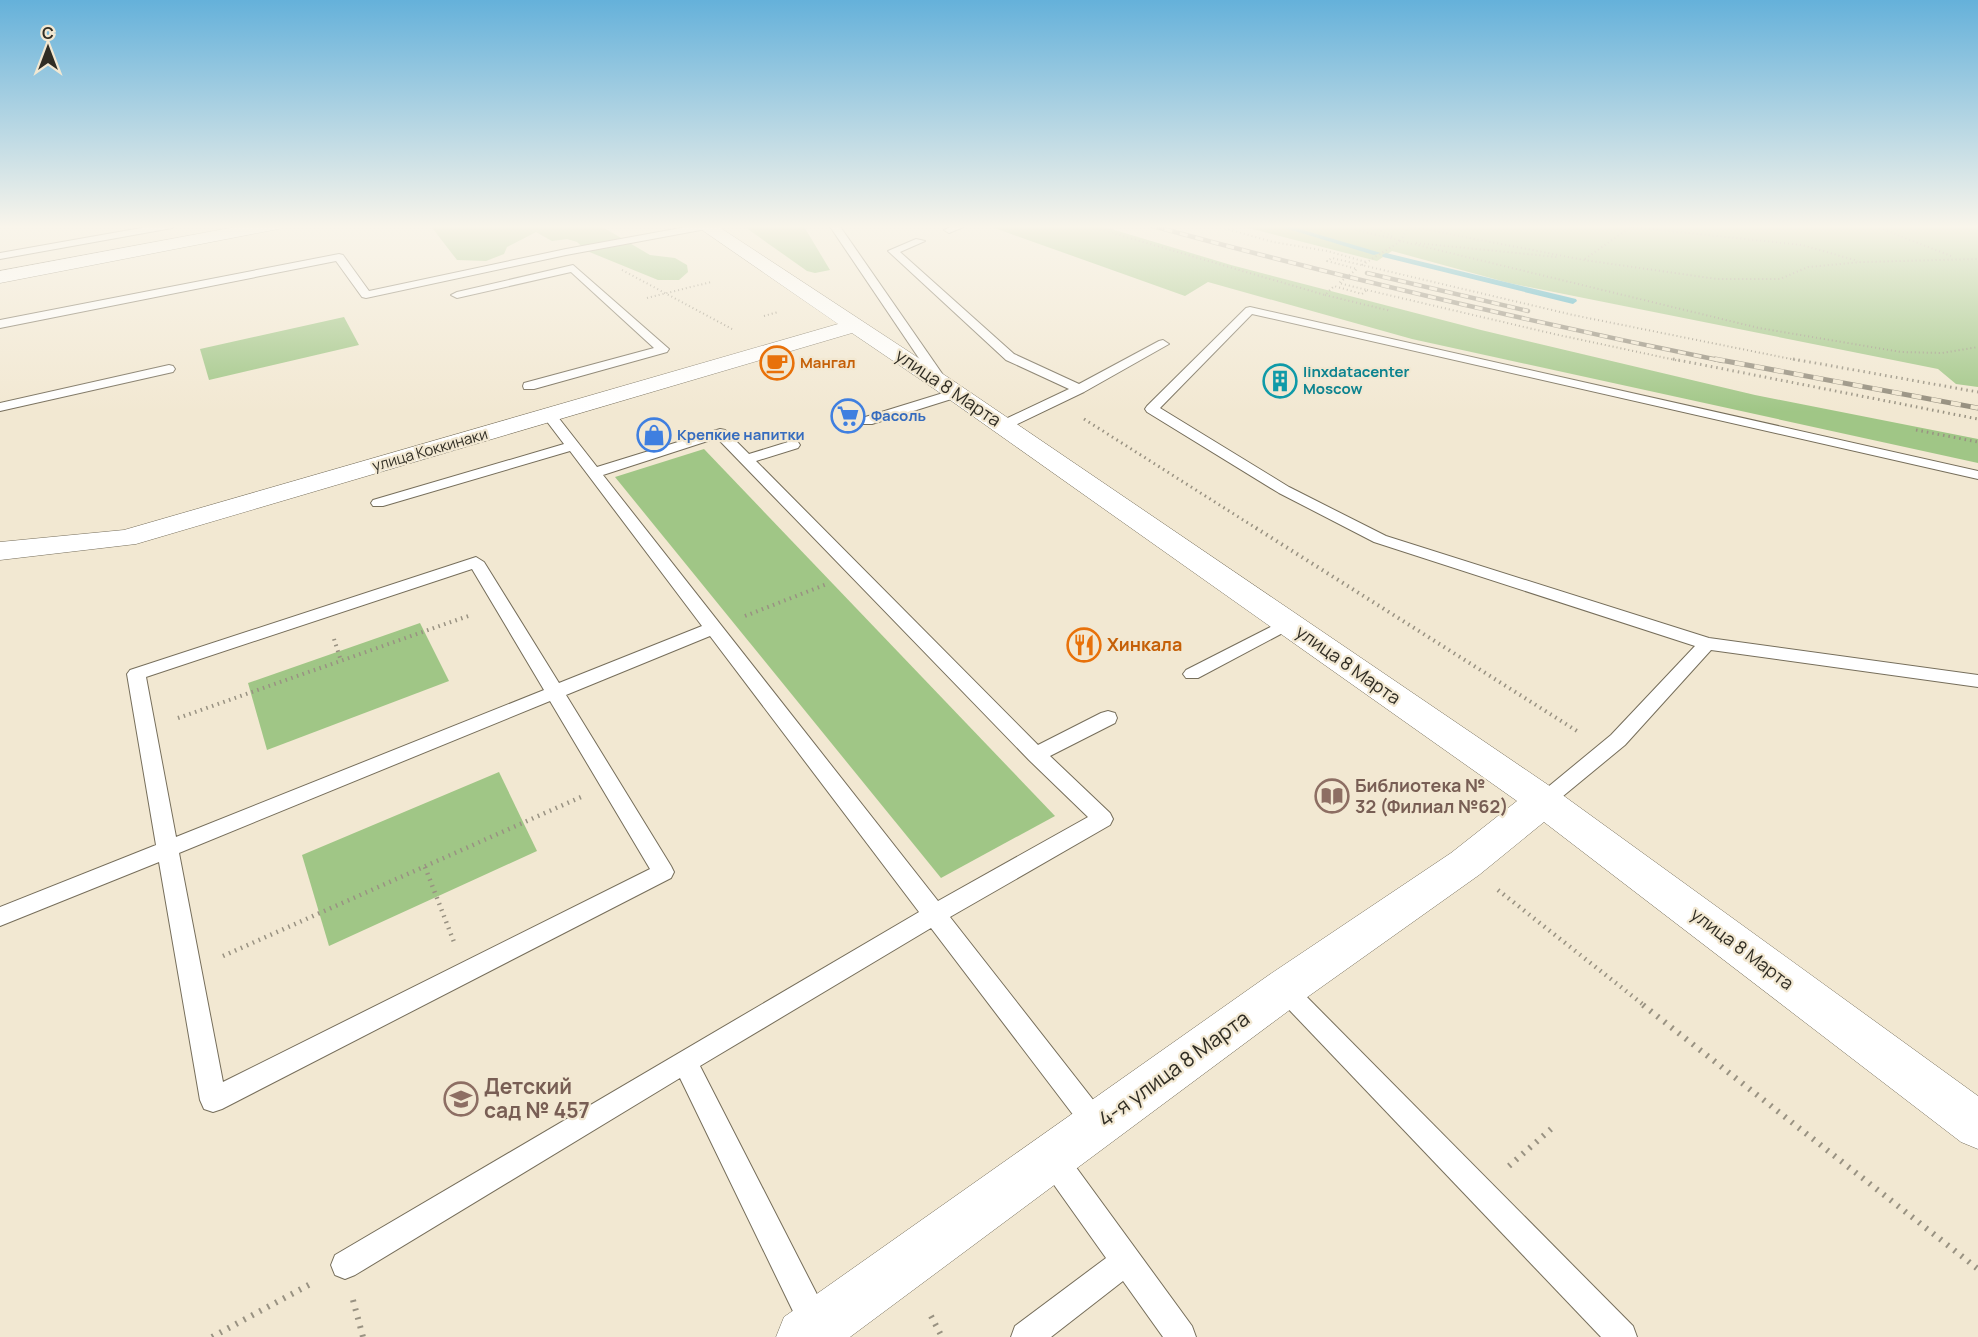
<svg xmlns="http://www.w3.org/2000/svg" width="1978" height="1337" font-family="Manrope,sans-serif">
<style>
.green{fill:#a0c686}
.lines{fill:none;stroke-linecap:round;stroke-linejoin:round}
.stream{fill:#40acc4;fill-rule:evenodd}
.service-casing{stroke:#766e5b;stroke-width:2}
.minor-casing{stroke:#766e5b;stroke-width:1}
.path-far4{stroke:#999282;stroke-width:2;stroke-dasharray:1 3;stroke-linecap:butt}
.path-far3{stroke:#999282;stroke-width:3;stroke-dasharray:1.5 4;stroke-linecap:butt}
.path-far2{stroke:#999282;stroke-width:4;stroke-dasharray:1.5 4.5;stroke-linecap:butt}
.path-far1{stroke:#999282;stroke-width:4.5;stroke-dasharray:1.5 5;stroke-linecap:butt}
.path{stroke:#999282;stroke-width:6;stroke-dasharray:2 7;stroke-linecap:butt}
.service{fill:#fff;fill-rule:evenodd}
.minor{fill:#fff;fill-rule:evenodd}
.rail-far1-casing{stroke:#948d7d;stroke-width:4.5}
.rail-casing{stroke:#948d7d;stroke-width:5}
.rail-far1{stroke:#f2e8d2;stroke-width:3;stroke-dasharray:8;stroke-linecap:butt}
.rail{stroke:#f2e8d2;stroke-width:4;stroke-dasharray:10;stroke-linecap:butt}
.labels{text-anchor:middle;stroke-width:4.5;stroke-linejoin:round;paint-order:stroke}
.far-food-label{font-size:15px;font-weight:bold;fill:#c56008;stroke:#f2e8d2;text-anchor:start}
.far-culture-label{font-size:15px;font-weight:bold;fill:#0d838f;stroke:#f2e8d2;text-anchor:start}
.far-shop-label{font-size:15px;font-weight:bold;fill:#366cbe;stroke:#f2e8d2;text-anchor:start}
.far-street-label{font-size:15px;fill:#302d24;stroke:#f2e8d2}
.street-label{font-size:18px;fill:#302d24;stroke:#f2e8d2}
.food-label{font-size:18px;font-weight:bold;fill:#c56008;stroke:#f2e8d2;text-anchor:start}
.education-label{font-size:18px;font-weight:bold;fill:#785e54;stroke:#f2e8d2;text-anchor:start}
.near-street-label{font-size:21px;fill:#302d24;stroke:#f2e8d2}
.near-education-label{font-size:21px;font-weight:bold;fill:#785e54;stroke:#f2e8d2;text-anchor:start}
</style>
<rect width="100%" height="100%" fill="#f2e8d2"/>
<!-- green -->
<g class="green">
<polygon points="430,225 599,225 650,255 675,258 687,265 688,272 679,280 658,280 587,251 577,242 567,239 552,241 536,232 507,247 504,254 486,261 457,260"/>
<polygon points="742,225 803,225 830,270 815,273 807,271"/>
<polygon points="986,225 1098,225 1231,265 1481,330 1755,395 1978,439 1978,463 1412,339 1208,282 1185,296"/>
<polygon points="1237,225 1978,225 1978,387 1956,384 1938,369 1509,283 1392,251 1377,261"/>
<polygon points="344,317 359,345 209,380 200,349"/>
<polygon points="704,449 1055,816 941,878 615,477"/>
<polygon points="420,623 449,681 267,750 248,683"/>
<polygon points="499,772 537,851 329,946 302,855"/>
</g>
<g class="lines">
<!-- stream -->
<g class="stream">
<polygon points="1275,225 1286,225 1381,253 1374,255"/>
<polygon points="1386,253 1576,299 1577,301 1573,304 1383,257 1382,255"/>
</g>
<!-- service casing -->
<g class="service-casing">
<g id="service">
<polygon points="158,225 177,225 172,228 0,259 0,253"/>
<polygon points="697,225 711,226 706,229 566,255 366,298 362,297 336,261 0,328 0,320 339,254 343,255 369,291 566,249"/>
<polygon points="829,225 839,225 950,385 949,388 939,388"/>
<polygon points="955,225 968,225 949,233 944,230"/>
<polygon points="916,239 925,241 900,252 1014,354 1079,384 1159,341 1163,340 1169,344 1084,392 1007,429 997,429 995,426 997,423 1069,389 1006,360 888,251"/>
<polygon points="573,265 669,349 667,352 534,389 524,389 523,386 524,383 654,348 571,272 457,298 451,295 457,292"/>
<polygon points="1250,307 1978,471 1978,479 1252,314 1160,408 1289,487 1386,536 1709,638 1978,675 1978,687 1711,650 1625,745 1551,806 1544,809 1537,806 1534,801 1537,796 1611,735 1695,646 1374,542 1279,493 1147,412 1145,409 1147,406 1246,308"/>
<polygon points="169,365 173,366 175,369 173,372 0,411 0,403"/>
<polygon points="956,389 961,390 962,393 961,396 872,424 862,424 860,421 862,418"/>
<path d="M549 411 554 412 597 467 720 429 725 430 749 454 788 442H798L800 445 798 448 756 461 1038 745 1101 713 1108 711 1115 713 1117 718 1115 723 1050 756 1110 813 1113 819 1110 825 950 917 1105 1115 1109 1124 1105 1133 1096 1137 1087 1133 931 928 700 1066 826 1312 830 1323 826 1334 817 1337 804 1334 680 1078 355 1275 345 1279 335 1275 331 1265 335 1255 919 912 710 636 566 695 671 866 674 872 671 878 222 1109 213 1112 204 1109 200 1100 159 862 0 926V907L156 845 127 674 130 670 476 557 484 562 559 683 702 626 570 451 383 506H373L371 503 373 500 564 444 542 415ZM717 438 1029 760 1088 817 938 901 603 475ZM472 569 544 690 176 837 146 677ZM550 701 650 869 223 1082 179 853Z"/>
<polygon points="1288,618 1294,619 1297,623 1294,627 1198,678 1186,678 1183,674 1186,670"/>
<polygon points="1284,978 1292,982 1633,1326 1637,1337 1601,1337 1276,996 1272,989 1276,982"/>
<polygon points="1052,1145 1062,1148 1192,1326 1196,1337 1163,1337 1123,1281 1051,1337 1011,1337 1015,1326 1106,1258 1042,1168 1039,1158 1042,1148"/>
</g>
</g>
<!-- minor casing -->
<g class="minor-casing">
<g id="minor">
<polygon points="246,225 282,225 279,229 273,230 0,283 0,271"/>
<polygon points="695,225 716,225 952,380 1557,791 1978,1096 1978,1149 1961,1142 1544,822 1479,875 1299,1003 850,1337 776,1337 784,1317 1269,975 1451,853 1517,801 936,390 852,333 136,544 0,560 0,542 124,530 838,324"/>
</g>
</g>
<!-- path-far4 -->
<g class="path-far4">
<polyline points="1085,225 1325,295 1334,286 1362,294 1367,290 1339,283 1357,269 1327,261 1332,258 1573,315 1801,361"/>
<polyline points="1213,225 1273,242 1327,251 1366,262"/>
<polyline points="1336,225 1402,241"/>
<polyline points="1370,225 1393,237"/>
<polyline points="1403,225 1584,260 1717,279 1780,279 1808,267 1861,262 1978,259"/>
<polyline points="1613,225 1802,245 1858,261"/>
<polyline points="1872,225 1951,256"/>
<polyline points="1400,241 1410,225"/>
<polyline points="1416,243 1557,257"/>
<polyline points="1585,259 1629,228 1637,225"/>
<polyline points="1362,265 1401,241 1759,328 1901,352 1942,353 1978,347"/>
<polyline points="622,270 732,329"/>
<polyline points="1367,290 1554,334 1680,361"/>
<polyline points="1325,295 1391,311"/>
<polyline points="647,298 711,282"/>
<polyline points="764,316 778,312"/>
</g>
<!-- path-far3 -->
<g class="path-far3">
<polyline points="1673,359 1978,419"/>
<polyline points="1793,359 1978,392"/>
<polyline points="1084,419 1259,530"/>
<polyline points="1916,430 1978,442"/>
</g>
<!-- path-far2 -->
<g class="path-far2">
<polyline points="1256,528 1577,731"/>
<polyline points="745,616 827,584"/>
<polyline points="334,639 341,661"/>
<polyline points="178,718 471,615"/>
</g>
<!-- path-far1 -->
<g class="path-far1">
<polyline points="425,867 454,942"/>
<polyline points="1498,890 1645,1006"/>
<polyline points="223,956 581,797"/>
</g>
<!-- path -->
<g class="path">
<polyline points="1643,1005 1978,1269"/>
<polyline points="1509,1166 1551,1129"/>
<polyline points="353,1300 363,1337"/>
<polyline points="931,1316 942,1337"/>
<polyline points="212,1337 314,1282"/>
</g>
<!-- service -->
<use href="#service" class="service"/>
<!-- minor -->
<use href="#minor" class="minor"/>
<!-- rail-far1 casing -->
<g class="rail-far1-casing">
<g id="rail-far1">
<path d="M1149 225C1339 277 1530 322 1723 361"/>
<polyline points="1367,273 1528,311"/>
</g>
</g>
<!-- rail casing -->
<g class="rail-casing">
<polyline id="rail" points="1715,359 1978,408"/>
</g>
<!-- rail-far1 -->
<use href="#rail-far1" class="rail-far1"/>
<!-- rail -->
<use href="#rail" class="rail"/>
</g>
<!-- sky -->
<linearGradient id="sky" x2="0" y2="1"><stop stop-color="#65b1da"/><stop offset="0.55" stop-color="#f9f5eb"/><stop offset="1" stop-color="#f9f5eb" stop-opacity="0"/></linearGradient>
<rect width="1978" height="412" fill="url(#sky)"/>
<!-- icons -->
<defs>
<g id="cafe-ring" transform="scale(1.725)"><circle r="9.5" fill="#f2e8d2" stroke="#e8710a" stroke-width="1.5"/><path d="M-5.5-4.5H6V0H3Q3 3.5 0 3.5H-2.5Q-5.5 3.5-5.5 0ZM3-3.2v2h1.7v-2ZM-6 4.5H4V6H-6Z" fill="#e8710a"/></g>
<g id="building-ring" transform="scale(1.725)"><circle r="9.5" fill="#f2e8d2" stroke="#0f9aa8" stroke-width="1.5"/><path d="M-4-6H4V6H1V3H-1V6H-4ZM-2.5-4.3h1.7v1.8h-1.7ZM.8-4.3h1.7v1.8H.8ZM-2.5-1h1.7V.8h-1.7ZM.8-1h1.7V.8H.8Z" fill="#0f9aa8"/></g>
<g id="supermarket-ring" transform="scale(1.725)"><circle r="9.5" fill="#f2e8d2" stroke="#3f7fe0" stroke-width="1.5"/><path d="M-6-5.5h2.5l.6 2H6L4.5 2H-2.5L-4.4-4H-6ZM-1.5 3.2a1.3 1.3 0 1 0 .1 0ZM3 3.2a1.3 1.3 0 1 0 .1 0Z" fill="#3f7fe0"/></g>
<g id="shop-ring" transform="scale(1.725)"><circle r="9.5" fill="#f2e8d2" stroke="#3f7fe0" stroke-width="1.5"/><path d="M-5-2.5h2.3a2.7 3.5 0 0 1 5.4 0H5L5.5 6h-11ZM-1.5-2.5h3a1.5 2.3 0 0 0-3 0Z" fill="#3f7fe0"/></g>
<g id="restaurant-ring" transform="scale(1.725)"><circle r="9.5" fill="#f2e8d2" stroke="#e8710a" stroke-width="1.5"/><path d="M-5-6h1v4h1v-4h1v4h1v-4h1v5L-1.5 .5V6h-2V.5L-5-1ZM5-6V6H3V1.5H1.5Q1.5-4 5-6Z" fill="#e8710a"/></g>
<g id="library-ring" transform="scale(1.725)"><circle r="9.5" fill="#f2e8d2" stroke="#8d6e63" stroke-width="1.5"/><path d="M-6-4Q-3-5.5-.7-3.5V5Q-3 3-6 4ZM6-4Q3-5.5 .7-3.5V5Q3 3 6 4Z" fill="#8d6e63"/></g>
<g id="school-ring" transform="scale(1.725)"><circle r="9.5" fill="#f2e8d2" stroke="#8d6e63" stroke-width="1.5"/><path d="M0-5L7-2L0 1L-7-2ZM-4 1L0 2.5L4 1V4Q0 6-4 4Z" fill="#8d6e63"/></g>
</defs>
<g fill-rule="evenodd">
<use href="#cafe-ring" x="777" y="363"/>
<use href="#building-ring" x="1280" y="381"/>
<use href="#supermarket-ring" x="848" y="416"/>
<use href="#shop-ring" x="654" y="435"/>
<use href="#restaurant-ring" x="1084" y="645"/>
<use href="#library-ring" x="1332" y="796"/>
<use href="#school-ring" x="461" y="1099"/>
</g>
<g class="labels">
<!-- far-food labels -->
<g class="far-food-label">
<text x="800" y="368">Мангал</text>
</g>
<!-- far-culture labels -->
<g class="far-culture-label">
<text x="1303" y="377">linxdatacenter<tspan x="1303" dy="17">Moscow</tspan></text>
</g>
<!-- far-shop labels -->
<g class="far-shop-label">
<text x="871" y="421">Фасоль</text>
<text x="677" y="440">Крепкие напитки</text>
</g>
<!-- far-street labels -->
<g class="far-street-label">
<text transform="translate(430 450) rotate(-16)" y="5">улица Коккинаки</text>
</g>
<!-- street labels -->
<g class="street-label">
<text transform="translate(948 388) rotate(34)" y="6">улица 8 Марта</text>
<text transform="translate(1348 665) rotate(35)" y="6">улица 8 Марта</text>
<text transform="translate(1742 949) rotate(37)" y="6">улица 8 Марта</text>
</g>
<!-- food labels -->
<g class="food-label">
<text x="1107" y="651">Хинкала</text>
</g>
<!-- education labels -->
<g class="education-label">
<text x="1355" y="792">Библиотека №<tspan x="1355" dy="21">32 (Филиал №62)</tspan></text>
</g>
<!-- near-street labels -->
<g class="near-street-label">
<text transform="translate(1174 1069) rotate(-36)" y="7">4-я улица 8 Марта</text>
</g>
<!-- near-education labels -->
<g class="near-education-label">
<text x="484" y="1094">Детский<tspan x="484" dy="24">сад № 457</tspan></text>
</g>
</g>
<!-- north arrow -->
<g transform="translate(48 48)" stroke="#f2e8d2" stroke-width="4.5" paint-order="stroke">
<path d="M0-4.5L10 22L0 15L-10 22Z" fill="#302d24"/>
<text y="-9" font-size="16" font-weight="bold" text-anchor="middle" fill="#302d24">С</text>
</g>
</svg>
